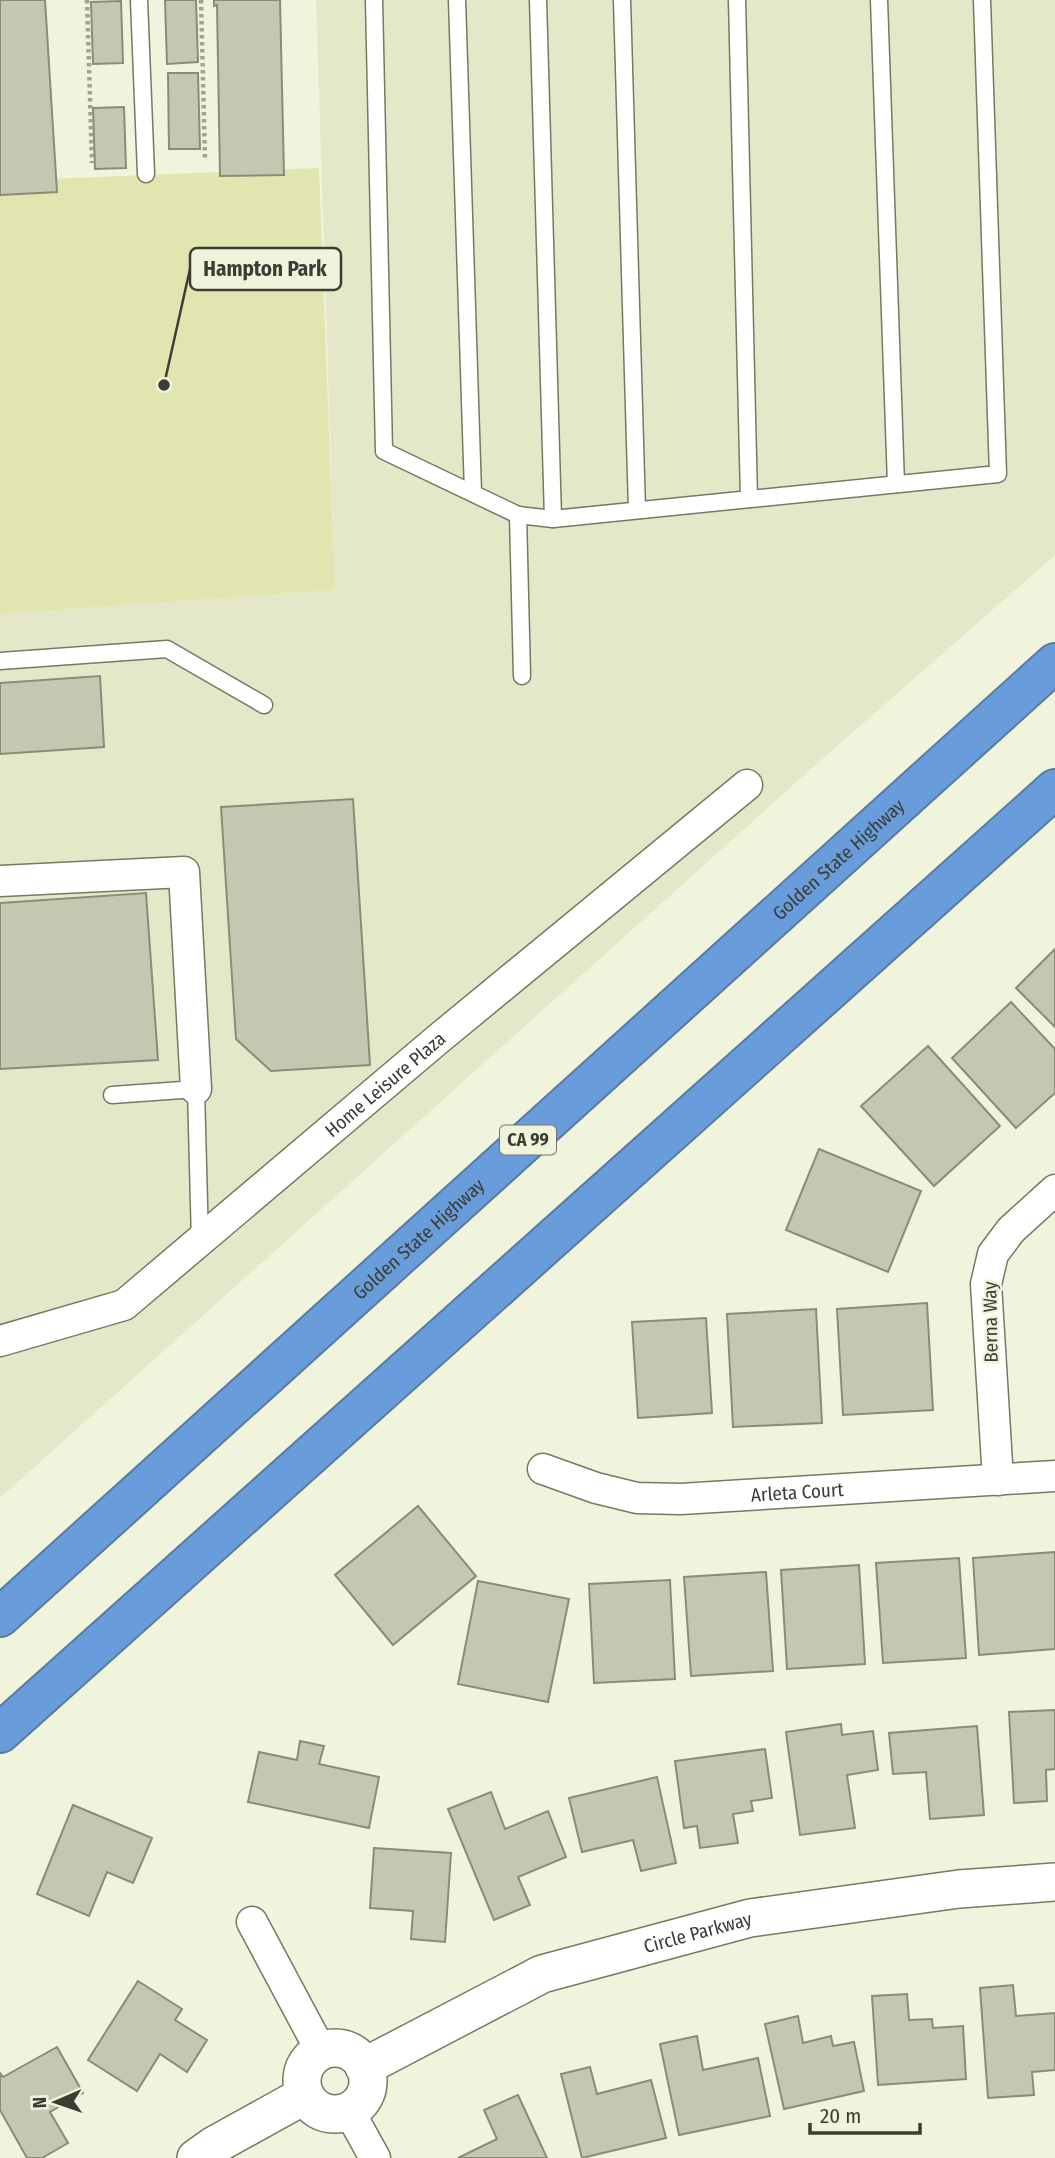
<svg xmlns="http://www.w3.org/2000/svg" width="1055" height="2158" font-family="'Fira Sans Condensed',sans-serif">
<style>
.built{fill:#e5e8c8}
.green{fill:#e1e6b1}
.building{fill:#c5c8b1;stroke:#8a8c77;stroke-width:2}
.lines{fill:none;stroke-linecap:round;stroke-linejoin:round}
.service-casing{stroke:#767963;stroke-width:19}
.minor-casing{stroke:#767963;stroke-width:33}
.tertiary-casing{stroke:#767963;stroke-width:40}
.motorway-casing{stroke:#597ba0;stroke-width:42}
.path{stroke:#a1a392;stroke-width:4.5;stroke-dasharray:3.5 3.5;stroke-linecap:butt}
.service{stroke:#fff;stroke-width:16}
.minor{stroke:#fff;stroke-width:30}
.tertiary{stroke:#fff;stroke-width:37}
.motorway{stroke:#699cda;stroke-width:38}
.labels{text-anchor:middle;stroke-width:5;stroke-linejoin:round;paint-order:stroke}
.shield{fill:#f1f4dc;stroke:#727466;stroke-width:2}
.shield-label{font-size:18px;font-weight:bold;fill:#3c3d34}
.street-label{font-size:19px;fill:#3c3d34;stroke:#f1f4dc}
.leader{fill:none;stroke:#3c3d34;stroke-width:2.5}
.callout-dot{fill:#3c3d34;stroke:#f1f4dc;stroke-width:2.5}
.callout{fill:#f1f4dc;stroke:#3c3d34;stroke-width:2.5}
.callout-label{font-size:21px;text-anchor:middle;font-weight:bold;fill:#3c3d34}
</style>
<rect width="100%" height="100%" fill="#f1f4dc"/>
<!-- built -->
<polygon class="built" points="316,0 1055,0 1055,555 811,769 0,1498 0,614 335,590"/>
<!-- green -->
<polygon class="green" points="319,168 335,590 0,614 0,181"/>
<!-- building -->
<g class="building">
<polygon points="0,0 45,0 57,192 0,195"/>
<polygon points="165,0 196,0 198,62 167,64"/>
<polygon points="214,0 280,0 284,175 220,176 217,5 214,6"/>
<polygon points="121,1 123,63 93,64 91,2"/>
<polygon points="168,73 198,73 200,149 169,149"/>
<polygon points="124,107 126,168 95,169 93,108"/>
<polygon points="100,676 104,747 0,754 0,683"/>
<polygon points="353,799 370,1065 271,1071 236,1039 221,807"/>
<polygon points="146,893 158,1060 0,1069 0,903"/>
<polygon points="1055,949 1055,1027 1016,988"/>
<polygon points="1011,1002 1055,1049 1055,1093 1016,1128 952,1058"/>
<polygon points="928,1046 1000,1126 934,1186 861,1106"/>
<polygon points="819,1149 921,1191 888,1272 786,1230"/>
<polygon points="927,1303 933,1410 843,1415 837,1309"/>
<polygon points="816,1309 822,1423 733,1427 727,1314"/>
<polygon points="706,1318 712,1413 638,1418 632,1322"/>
<polygon points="418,1506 476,1576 393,1645 335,1575"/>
<polygon points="1055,1552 1055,1649 979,1655 973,1558"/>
<polygon points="959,1558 966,1658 883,1663 876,1563"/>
<polygon points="859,1565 865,1664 787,1669 781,1570"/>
<polygon points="766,1572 773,1671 691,1676 684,1577"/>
<polygon points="670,1580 675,1679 594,1683 589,1584"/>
<polygon points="478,1581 569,1599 548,1702 458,1684"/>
<polygon points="1055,1710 1055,1769 1046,1770 1047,1801 1014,1803 1009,1712"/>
<polygon points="841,1724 842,1735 873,1731 878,1770 847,1775 855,1828 800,1835 786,1732"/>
<polygon points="977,1726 984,1815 930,1819 926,1772 893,1774 889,1733"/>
<polygon points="300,1741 324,1746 319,1764 379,1777 369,1828 248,1802 259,1752 297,1760"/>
<polygon points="765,1749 772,1798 751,1801 753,1811 733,1814 738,1843 700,1848 697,1826 684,1828 675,1761"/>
<polygon points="657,1777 676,1863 641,1871 633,1840 582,1852 569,1798"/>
<polygon points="491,1792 505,1829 548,1811 566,1857 518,1877 530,1905 494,1920 448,1809"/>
<polygon points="73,1805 152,1838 133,1883 107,1872 89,1916 37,1894"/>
<polygon points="374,1848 451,1853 445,1942 411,1939 413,1911 370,1908"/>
<polygon points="138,1981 182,2009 175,2020 207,2040 187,2072 160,2054 137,2091 88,2060"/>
<polygon points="1013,1985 1016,2016 1055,2013 1055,2070 1032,2072 1034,2095 988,2098 980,1988"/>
<polygon points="907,1994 909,2020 932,2019 933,2028 963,2026 966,2079 878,2085 872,1996"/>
<polygon points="798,2016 803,2043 831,2036 833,2046 854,2042 864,2091 784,2109 765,2024"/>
<polygon points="697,2036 703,2070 758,2058 770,2116 679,2135 660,2044"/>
<polygon points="57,2047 83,2093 50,2112 68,2143 42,2158 27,2158 0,2110 0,2073 3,2077"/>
<polygon points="590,2067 597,2094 651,2080 666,2138 582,2158 561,2074"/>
<polygon points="518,2095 547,2158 458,2158 497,2139 484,2110"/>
</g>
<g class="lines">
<!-- service casing -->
<g class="service-casing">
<g id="service">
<polyline points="139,0 146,174"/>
<polyline points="374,0 384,451 518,515"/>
<polyline points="457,0 473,493"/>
<polyline points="538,0 553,519"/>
<polyline points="622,0 637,510"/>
<polyline points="737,0 749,499"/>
<polyline points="879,0 896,484"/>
<polyline points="0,661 167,649 264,705"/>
<polyline points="522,676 518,515 553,519 998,474 982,0"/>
<polyline points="112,1095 196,1089 200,1242"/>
</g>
</g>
<!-- minor casing -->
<g class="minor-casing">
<g id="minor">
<polyline points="0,881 184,872 196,1089"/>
<path id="s1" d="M0 1341 124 1305 437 1040 747 785"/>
<path id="s2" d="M543 1469 596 1488 637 1498 681 1499 1055 1476"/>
<polyline points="998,1480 986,1284 993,1254 1011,1230 1055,1190"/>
<polyline points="252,1922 321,2051"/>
<polyline points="349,2111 375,2158"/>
</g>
</g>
<!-- tertiary casing -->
<g class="tertiary-casing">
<g id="tertiary">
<circle cx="335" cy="2081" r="33"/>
<path id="s3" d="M364 2067 542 1974 750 1918 959 1889 1055 1882"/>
<polyline points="196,2158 213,2146 305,2095"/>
</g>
</g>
<!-- motorway casing -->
<g class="motorway-casing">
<g id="motorway">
<path id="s4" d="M0 1617 1055 663"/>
<polyline points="0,1733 1055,789"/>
</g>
</g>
<!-- path -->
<g class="path">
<polyline points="87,0 92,163"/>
<polyline points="201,0 205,158"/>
</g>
<!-- service -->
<use href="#service" class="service"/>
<!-- minor -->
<use href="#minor" class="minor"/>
<!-- tertiary -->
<use href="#tertiary" class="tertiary"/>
<!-- motorway -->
<use href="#motorway" class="motorway"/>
</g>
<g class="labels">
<!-- shield labels -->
<rect class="shield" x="500" y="1125.5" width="56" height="29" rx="5"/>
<g class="shield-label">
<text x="528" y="1146">CA 99</text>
</g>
<!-- street labels -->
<g class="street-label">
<text dy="7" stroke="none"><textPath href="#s4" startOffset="1130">Golden State Highway</textPath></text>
<text dy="7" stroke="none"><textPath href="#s1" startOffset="471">Home Leisure Plaza</textPath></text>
<text dy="7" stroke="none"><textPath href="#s4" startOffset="564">Golden State Highway</textPath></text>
<text transform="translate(990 1322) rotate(-91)" y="7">Berna Way</text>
<text dy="7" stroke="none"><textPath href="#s2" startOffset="259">Arleta Court</textPath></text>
<text dy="7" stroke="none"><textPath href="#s3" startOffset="362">Circle Parkway</textPath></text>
</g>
</g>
<!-- callouts -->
<path class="leader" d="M164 385L190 269"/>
<circle class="callout-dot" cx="164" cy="385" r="7"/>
<rect class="callout" x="190" y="248" width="151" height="42" rx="7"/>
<g class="callout-label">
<text x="265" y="276">Hampton Park</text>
</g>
<!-- north arrow -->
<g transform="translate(56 2102) rotate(268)" stroke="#f1f4dc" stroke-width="5" paint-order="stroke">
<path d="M0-5L12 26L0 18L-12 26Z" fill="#3c3d34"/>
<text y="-10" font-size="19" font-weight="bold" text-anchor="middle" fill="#3c3d34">N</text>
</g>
<!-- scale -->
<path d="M810 2123v10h110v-10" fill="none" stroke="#3c3d34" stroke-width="3.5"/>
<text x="820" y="2123" font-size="21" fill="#3c3d34" stroke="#f1f4dc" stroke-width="5" paint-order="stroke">20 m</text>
</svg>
